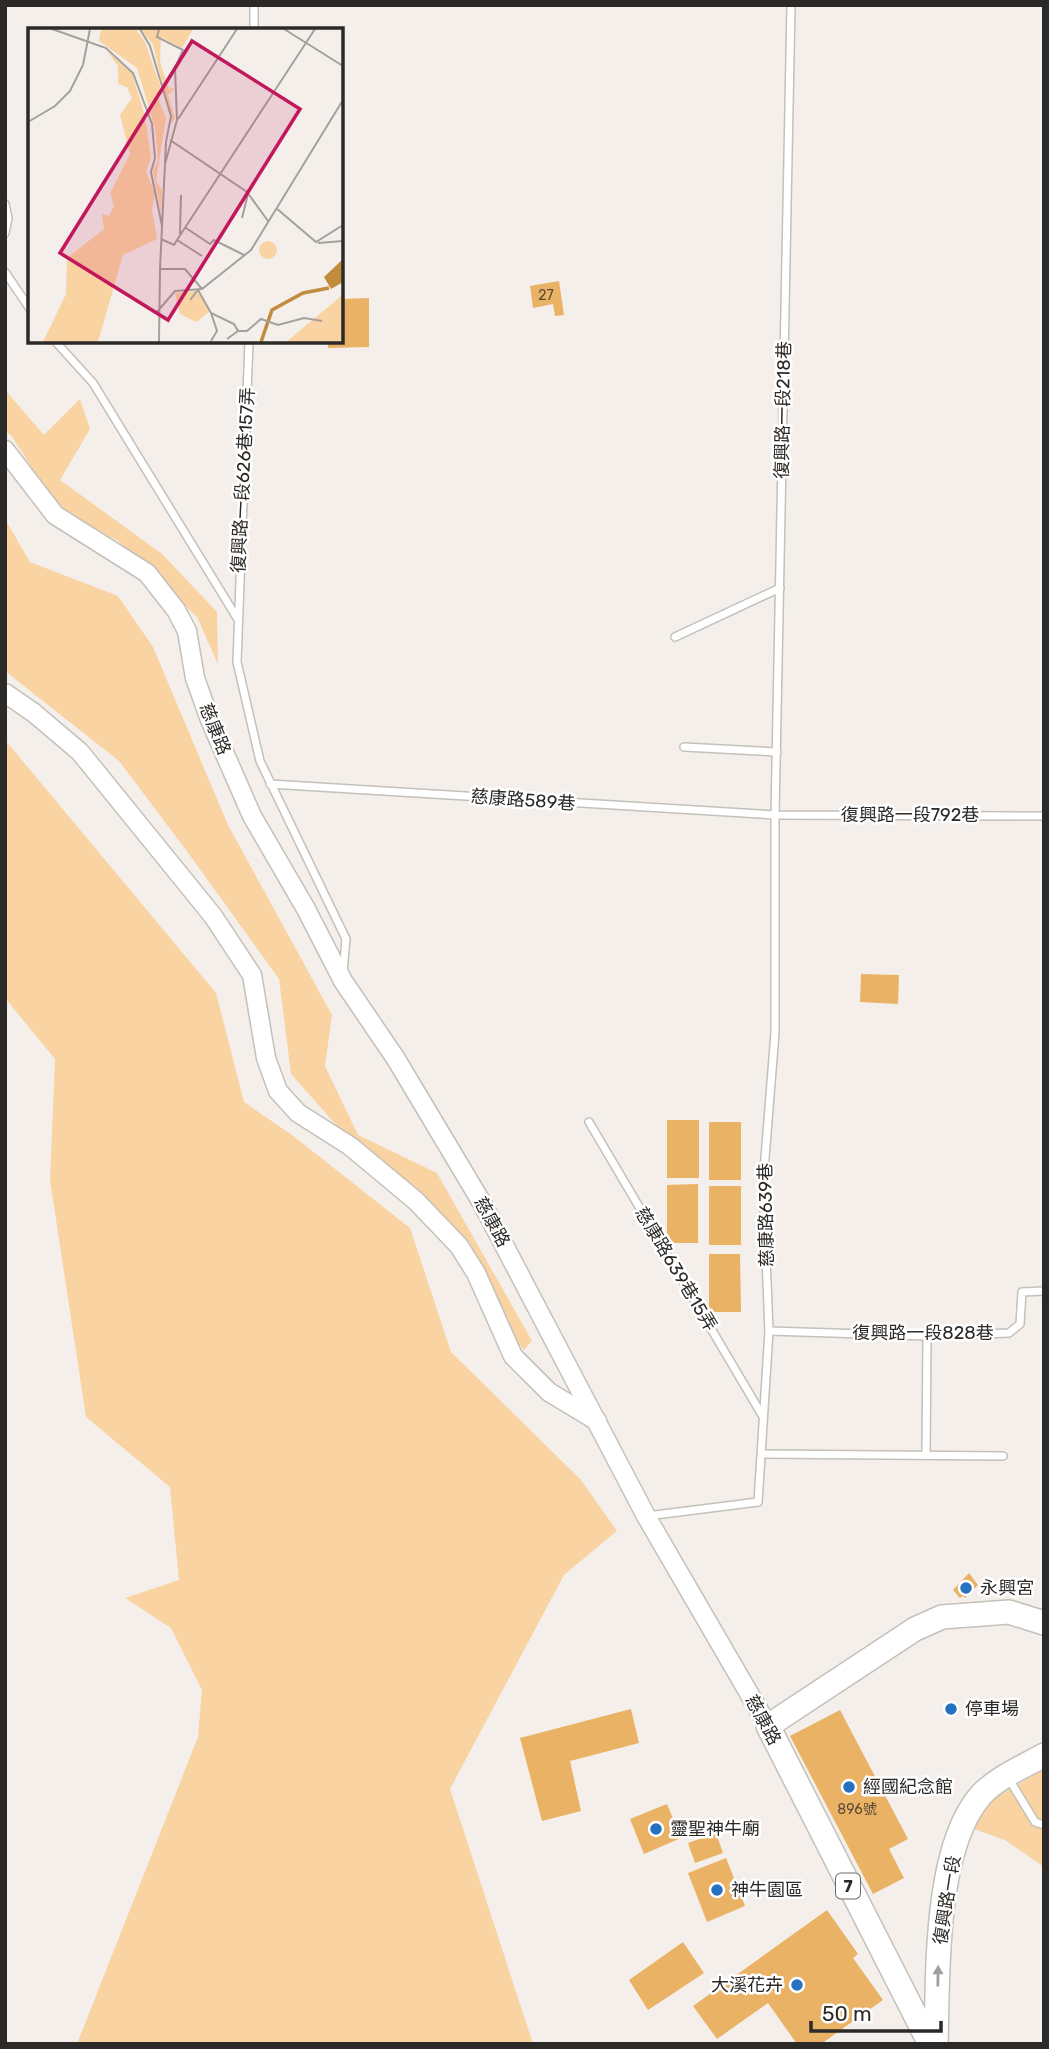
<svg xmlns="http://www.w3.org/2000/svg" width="1049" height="2049" font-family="Rubik,'Noto Sans TC',sans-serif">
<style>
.green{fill:#f9d3a2}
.building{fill:#eab265}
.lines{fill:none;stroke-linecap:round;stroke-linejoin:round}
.service-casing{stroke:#c4c0ba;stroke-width:10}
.tertiary-casing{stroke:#c4c0ba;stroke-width:21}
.primary-casing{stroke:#c4c0ba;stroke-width:26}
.service{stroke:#fff;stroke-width:7}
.tertiary{stroke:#fff;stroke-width:18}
.primary{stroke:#fff;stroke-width:23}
.oneway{fill:#a09f9e}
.poi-dot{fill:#2771c1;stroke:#fff;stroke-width:2.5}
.labels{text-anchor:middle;stroke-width:5;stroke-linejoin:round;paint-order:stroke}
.number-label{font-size:14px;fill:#5c4c37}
.shield{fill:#fff;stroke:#6b6a68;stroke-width:2}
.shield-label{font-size:16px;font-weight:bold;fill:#2c2a28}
.street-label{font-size:18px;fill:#2c2a28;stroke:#fff}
.poi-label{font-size:18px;fill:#2c2a28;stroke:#fff;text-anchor:start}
.inset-river{fill:none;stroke:#c28c3e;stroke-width:3.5}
.inset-road{fill:none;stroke:#a4a09c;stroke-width:2}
.view{fill:#c2185b;fill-opacity:0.15;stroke:#c2185b;stroke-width:3.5}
.inset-edge{fill:none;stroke:#2c2a28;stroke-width:3.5}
</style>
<rect width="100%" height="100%" fill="#f4efea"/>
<!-- green -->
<g class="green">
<polygon points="5,390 44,435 80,399 90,429 60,480 162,554 217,612 218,664 197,617 117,540 62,515 11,435 5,431"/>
<polygon points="5,519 30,562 118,596 153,647 228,825 332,1015 325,1066 358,1135 437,1173 532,1341 524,1350 508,1332 477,1261 443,1215 354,1145 291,1074 279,979 186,850 119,761 5,671"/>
<polygon points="5,740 216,993 244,1102 292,1135 410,1228 451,1352 581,1480 617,1531 564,1575 450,1789 533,2044 77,2044 198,1737 202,1690 171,1628 125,1598 179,1580 170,1487 86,1417 50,1180 55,1059 5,998"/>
<polygon points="1044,1769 1044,1867 1005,1840 974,1829 988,1802"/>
</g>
<!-- building -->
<g class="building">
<polygon points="559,281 564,315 555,316 553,304 533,308 530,286"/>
<polygon points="369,298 369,347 328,348 328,341 341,341 341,299"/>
<polygon points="861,974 899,975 898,1004 860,1002"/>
<rect x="667" y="1120" width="32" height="58"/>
<rect x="709" y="1122" width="32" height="58"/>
<polygon points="698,1184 698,1243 667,1243 667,1185"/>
<rect x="709" y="1186" width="32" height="59"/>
<polygon points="709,1254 740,1254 741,1312 709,1312"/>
<polygon points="969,1573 978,1585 965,1598 963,1596 960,1598 953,1590"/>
<polygon points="631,1709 639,1743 570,1761 581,1811 542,1821 520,1738"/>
<polygon points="840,1710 908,1839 889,1849 904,1878 873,1894 790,1736"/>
<polygon points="667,1804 681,1838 644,1854 630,1819"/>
<polygon points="716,1833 723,1853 695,1863 688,1843"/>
<polygon points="726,1858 745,1906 707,1922 688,1873"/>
<polygon points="827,1910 858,1954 853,1958 883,2000 821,2044 797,2044 768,2003 717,2039 693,2006"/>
<polygon points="683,1942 704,1973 648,2010 629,1980"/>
</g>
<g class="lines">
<!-- service casing -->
<g class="service-casing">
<g id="service">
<polyline points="254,30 254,5"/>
<polyline points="5,204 8,218 5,233"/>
<polyline points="5,272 30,309"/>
<polyline points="55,341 93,383 237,618"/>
<polyline points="249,341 237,662 260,761 346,939 343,972"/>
<polyline points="675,637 780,588"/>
<polyline points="684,747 777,752"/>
<polyline points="270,784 775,815 1044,816"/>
<polyline points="589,1122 762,1415"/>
<polyline points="769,1331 927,1336 1009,1333 1020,1324 1022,1292 1044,1291"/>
<polyline points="763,1454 1003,1456"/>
<polyline points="926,1454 927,1336"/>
<polyline points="647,1516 758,1502 769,1331 763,1183 775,1033 775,815 791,5"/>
<polyline points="1009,1779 1035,1822 1044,1825"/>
</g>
</g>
<!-- tertiary casing -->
<g class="tertiary-casing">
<g id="tertiary">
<polyline points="5,450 55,515 147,573 176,610 187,631 195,678 210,720 252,816 306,909 343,981 396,1059 482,1203 646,1516 768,1726"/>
<polyline points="5,693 34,713 80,752 213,916 252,975 266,1058 278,1091 298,1113 350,1146 416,1201 459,1246 476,1273 513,1356 549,1392 597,1421"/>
</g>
</g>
<!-- primary casing -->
<g class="primary-casing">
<g id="primary">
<polyline points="930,2044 768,1726 915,1629 942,1617 1009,1612 1044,1623"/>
<path d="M936 2044C938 1975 934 1848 981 1795 998 1777 1023 1767 1044 1755"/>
</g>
</g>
<!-- service -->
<use href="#service" class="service"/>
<!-- tertiary -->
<use href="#tertiary" class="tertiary"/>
<!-- primary -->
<use href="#primary" class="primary"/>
</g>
<!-- one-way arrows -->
<defs><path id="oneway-solid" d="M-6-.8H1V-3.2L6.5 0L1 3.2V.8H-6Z" transform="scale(1.75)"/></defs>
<use class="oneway" href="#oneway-solid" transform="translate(938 1976) rotate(-89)"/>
<!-- markers -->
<g class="poi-dot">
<circle cx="966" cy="1588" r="7"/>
<circle cx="951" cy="1709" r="7"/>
<circle cx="849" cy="1787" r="7"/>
<circle cx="656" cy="1829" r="7"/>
<circle cx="717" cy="1890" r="7"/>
<circle cx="797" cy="1985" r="7"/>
</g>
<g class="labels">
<!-- number labels -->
<g class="number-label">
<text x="546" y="300">27</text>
<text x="857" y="1814">896號</text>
</g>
<!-- shield labels -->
<rect class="shield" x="836" y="1873.5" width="24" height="25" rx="5"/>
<g class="shield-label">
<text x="848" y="1892">7</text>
</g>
<!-- street labels -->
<g class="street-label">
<text transform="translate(783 410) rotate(-89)" y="6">復興路一段218巷</text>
<text transform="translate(243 480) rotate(-87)" y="6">復興路一段626巷157弄</text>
<text transform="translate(215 729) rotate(68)" y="6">慈康路</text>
<text transform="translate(523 800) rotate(4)" y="6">慈康路589巷</text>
<text x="910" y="821">復興路一段792巷</text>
<text transform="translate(766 1215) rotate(-91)" y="6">慈康路639巷</text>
<text transform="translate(492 1222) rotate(61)" y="6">慈康路</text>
<text transform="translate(676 1269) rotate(59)" y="6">慈康路639巷15弄</text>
<text x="923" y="1339">復興路一段828巷</text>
<text transform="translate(763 1720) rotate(61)" y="6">慈康路</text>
<text transform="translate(947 1900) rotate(-81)" y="6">復興路一段</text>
</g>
<!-- poi labels -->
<g class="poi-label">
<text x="980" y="1594">永興宮</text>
<text x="965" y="1715">停車場</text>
<text x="863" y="1793">經國紀念館</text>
<text x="670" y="1835">靈聖神牛廟</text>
<text x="731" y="1896">神牛園區</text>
<text x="783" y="1991" text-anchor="end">大溪花卉</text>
</g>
</g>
<!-- overview -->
<g transform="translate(28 28)">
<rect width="315" height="315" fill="#f4efea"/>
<path d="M73 1H108L117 14 132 57 131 73 138 90 128 153 134 162 133 186 125 143 130 132 127 100 109 40 71 13ZM113 1H165L154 20 133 9 132 34 141 61 147 60 140 67 147 90 144 96 125 17ZM79 23 104 45 117 88 123 130 118 143 127 166 124 182 129 211 95 227 70 314H15L38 266 39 230 76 201 74 186 81 188 86 178 82 165 102 126 92 87 104 70 99 59 90 56V38ZM231 222a9 9 0 1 1 18 0a9 9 0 1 1-18 0ZM166 263 175 269 181 284 168 294 152 286 147 265ZM315 266V314H258L306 274Z" fill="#f9d3a2"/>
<path d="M315 231V254L303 261 296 249Z" fill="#c28c3e"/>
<path class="inset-river" d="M233 314 244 282 275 265 301 260"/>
<path class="inset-road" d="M24 1 78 20 105 45 124 96 127 130 123 144 134 198M112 1 122 18 143 88 138 114 132 241M131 1 129 9 155 22 147 40 149 92 137 136M256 1 315 38M150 91 209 1M0 94 27 78 42 63 55 37 62 1M142 112 219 164 240 193M248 180 288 214 315 197M214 190 220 166M158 200 182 216 186 212 216 227M152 206 153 167M133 211 146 217 149 212 287 1M149 212 174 228M290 215 315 213M162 272 170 262 183 285 206 296 210 303 199 311M128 285 147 263 174 261 223 222 315 72M210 303H219L233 291 250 297 276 290 294 293M183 313 189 303 183 285M131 314 132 241H157L174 261"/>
<path class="view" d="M164 13 272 81 140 292 32 225Z"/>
<rect width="315" height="315" class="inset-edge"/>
</g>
<!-- border -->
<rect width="1049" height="2049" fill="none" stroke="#2c2a28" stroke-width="14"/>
<!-- scale -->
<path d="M811 2021v10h130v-10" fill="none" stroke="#2c2a28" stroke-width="3.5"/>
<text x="822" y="2021" font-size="21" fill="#2c2a28" stroke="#ffffff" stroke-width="5" paint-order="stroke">50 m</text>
</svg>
